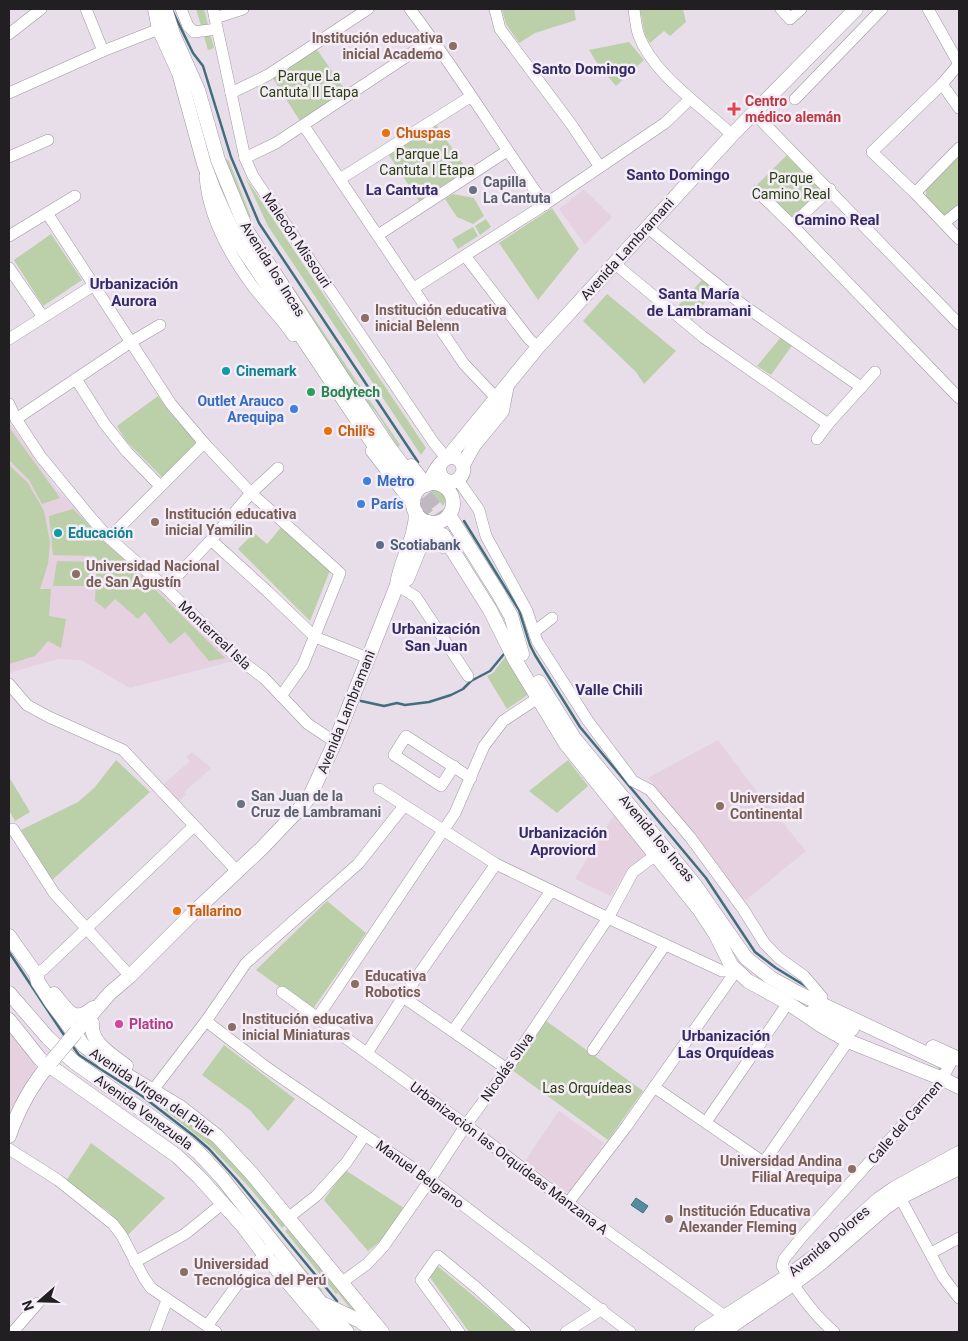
<svg xmlns="http://www.w3.org/2000/svg" width="968" height="1341" font-family="Roboto,sans-serif">
<style>
.education{fill:#e5d1e0}
.green{fill:#bbd0a8}
.water{fill:#518ea1;stroke:#436d7b}
.lines{fill:none;stroke-linecap:round;stroke-linejoin:round}
.stream{stroke:#436d7b;stroke-width:2.5}
.major-tunnel{stroke:#c0b8c1;stroke-width:14;stroke-dasharray:14 7;stroke-linecap:butt}
.minor-casing{stroke:#9f97a2;stroke-width:12}
.major-casing{stroke:#9f97a2;stroke-width:15}
.minor{stroke:#fff;stroke-width:11}
.major{stroke:#fff;stroke-width:14}
.major-bridge-casing{stroke:#9f97a2;stroke-width:15;stroke-linecap:butt}
.major-bridge{stroke:#fff;stroke-width:14}
.education-dot{fill:#8d6e63;stroke:#f4ecf7;stroke-width:2}
.health-dot{fill:#e0444e;stroke:#f4ecf7;stroke-width:2}
.food-dot{fill:#e8710a;stroke:#f4ecf7;stroke-width:2}
.worship-dot{fill:#6b7280;stroke:#f4ecf7;stroke-width:2}
.culture-dot{fill:#0f9aa8;stroke:#f4ecf7;stroke-width:2}
.leisure-dot{fill:#2e9e5b;stroke:#f4ecf7;stroke-width:2}
.shop-dot{fill:#3f7fe0;stroke:#f4ecf7;stroke-width:2}
.service-dot{fill:#5c6f8a;stroke:#f4ecf7;stroke-width:2}
.hotel-dot{fill:#d1479c;stroke:#f4ecf7;stroke-width:2}
.labels{text-anchor:middle;stroke-width:5;stroke-linejoin:round;paint-order:stroke}
.education-label{font-size:14px;font-weight:bold;fill:#785e54;stroke:#f4ecf7;text-anchor:start}
.park-label{font-size:14px;fill:#29400d;stroke:#f4ecf7}
.health-label{font-size:14px;font-weight:bold;fill:#be3a42;stroke:#f4ecf7;text-anchor:start}
.food-label{font-size:14px;font-weight:bold;fill:#c56008;stroke:#f4ecf7;text-anchor:start}
.worship-label{font-size:14px;font-weight:bold;fill:#5b616d;stroke:#f4ecf7;text-anchor:start}
.street-label{font-size:14px;fill:#221f23;stroke:#f4ecf7}
.culture-label{font-size:14px;font-weight:bold;fill:#0d838f;stroke:#f4ecf7;text-anchor:start}
.leisure-label{font-size:14px;font-weight:bold;fill:#27864d;stroke:#f4ecf7;text-anchor:start}
.shop-label{font-size:14px;font-weight:bold;fill:#366cbe;stroke:#f4ecf7;text-anchor:start}
.service-label{font-size:14px;font-weight:bold;fill:#4e5e75;stroke:#f4ecf7;text-anchor:start}
.hotel-label{font-size:14px;font-weight:bold;fill:#b23c85;stroke:#f4ecf7;text-anchor:start}
.neighbourhood-label{font-size:15px;font-weight:bold;fill:#342b66;stroke:#f4ecf7}
</style>
<rect width="100%" height="100%" fill="#e7dee9"/>
<!-- education -->
<g class="education">
<polygon points="584,189 612,217 585,245 559,209"/>
<polygon points="9,422 57,490 233,661 130,688 81,660 58,659 9,673"/>
<polygon points="718,740 751,784 806,851 746,900 739,898 690,828 648,778"/>
<polygon points="192,752 211,768 184,792 186,794 179,801 164,784 190,761 186,757"/>
<polygon points="614,815 648,854 628,868 611,896 575,879"/>
<polygon points="9,1026 31,1053 36,1068 9,1123"/>
<polygon points="559,1111 604,1143 571,1191 566,1192 525,1161"/>
</g>
<!-- green -->
<g class="green">
<polygon points="196,9 204,9 214,48 208,50"/>
<polygon points="502,9 574,9 576,20 535,33 519,43 506,24"/>
<polygon points="640,9 683,9 686,22 670,36 664,31 650,43 645,35"/>
<polygon points="629,42 644,60 616,86 599,66 589,50"/>
<polygon points="315,47 346,91 300,121 272,77"/>
<polygon points="435,123 467,170 419,201 387,152"/>
<polygon points="791,151 826,187 790,221 755,187"/>
<polygon points="221,155 229,161 251,217 248,217"/>
<polygon points="959,155 959,205 943,218 926,201 926,190"/>
<polygon points="245,177 426,448 421,455 268,226"/>
<polygon points="453,194 474,198 484,216 473,224 457,217 445,199"/>
<polygon points="552,208 579,249 538,300 499,243"/>
<polygon points="486,219 491,227 480,235 475,226"/>
<polygon points="473,227 478,236 458,249 452,239"/>
<polygon points="51,234 82,280 43,306 14,260"/>
<polygon points="263,243 400,445 398,447 378,415 356,388 259,246"/>
<polygon points="703,279 715,288 692,320 677,307"/>
<polygon points="607,294 676,351 644,384 636,372 583,321"/>
<polygon points="782,336 793,344 771,375 757,366"/>
<polygon points="158,396 170,413 198,443 164,479 126,441 117,426"/>
<polygon points="9,427 60,498 42,504 29,480 9,460"/>
<polygon points="9,465 28,483 44,511 50,542 48,564 40,589 51,589 49,616 66,619 61,648 48,641 35,656 9,664"/>
<path d="M429 488C438 489 445 491 445 502L443 506Z"/>
<polygon points="73,509 225,658 209,661 185,632 170,644 145,612 138,619 115,599 105,609 95,601 97,560 95,556 53,555 49,516"/>
<polygon points="284,524 331,568 310,621 238,549 254,533 267,544"/>
<polygon points="57,561 94,562 92,586 53,586"/>
<polygon points="506,656 529,694 507,709 487,676 493,673"/>
<polygon points="116,760 150,792 52,880 21,830 78,802 95,787"/>
<polygon points="568,760 588,786 557,813 529,791"/>
<polygon points="9,777 30,812 15,821 9,810"/>
<polygon points="327,901 366,933 312,1010 256,970"/>
<polygon points="545,1020 643,1091 608,1140 512,1070"/>
<polygon points="224,1045 295,1099 268,1131 250,1110 202,1075"/>
<polygon points="134,1085 199,1127 216,1141 287,1224 282,1228 250,1188 211,1147"/>
<polygon points="91,1143 165,1198 128,1235 109,1212 66,1181"/>
<polygon points="345,1170 404,1208 384,1238 368,1251 324,1200"/>
<polygon points="230,1178 322,1290 322,1295"/>
<polygon points="289,1228 360,1312 356,1316 338,1293 336,1294 285,1231"/>
<polygon points="435,1264 517,1332 469,1332 427,1273"/>
</g>
<!-- water -->
<polygon class="water" points="636,1198 648,1206 643,1213 631,1205"/>
<g class="lines">
<!-- stream -->
<g class="stream">
<polyline points="172,10 193,53 203,66 231,157 259,223 418,462"/>
<polyline points="464,521 519,610 530,645 535,655 580,727 706,878 755,952 776,968 807,987"/>
<polyline points="361,701 384,706 397,703 405,705 429,702 451,695 463,689 471,681 490,671 504,654"/>
<polyline points="9,952 66,1038"/>
<polyline points="71,1044 79,1055 142,1096 194,1136 209,1149 237,1180 337,1301"/>
</g>
<!-- major-tunnel -->
<g class="major-tunnel">
<polyline points="413,479 438,511 451,531"/>
<polyline points="406,487 439,530"/>
<polyline points="938,1069 959,1078"/>
</g>
<!-- minor casing -->
<g class="minor-casing">
<g id="minor">
<polyline points="86,9 103,51"/>
<polyline points="181,9 188,26 194,32 217,29"/>
<polyline points="213,9 245,158 253,176 434,443 446,458"/>
<path d="M410 9C458 72 499 140 545 205"/>
<polyline points="495,9 500,29 571,124 600,167"/>
<path d="M634 9C635 17 636 28 639 36 654 75 702 106 732 135"/>
<polyline points="781,9 790,19 801,9"/>
<polyline points="928,9 959,64"/>
<polyline points="215,18 243,9"/>
<polyline points="9,34 41,9"/>
<polyline points="959,64 942,84 872,152 915,193 959,239"/>
<polyline points="942,84 959,108"/>
<polyline points="9,93 103,51 159,29 157,23"/>
<polyline points="231,93 268,75 368,9"/>
<polyline points="795,99 882,9"/>
<polyline points="754,113 959,324"/>
<polyline points="304,126 464,364 501,403"/>
<polyline points="9,157 48,140"/>
<polyline points="245,158 276,143 433,39"/>
<path d="M205 176C208 216 230 256 254 288 267 305 282 319 293 336"/>
<polyline points="340,179 470,97"/>
<polyline points="757,191 792,225 959,398"/>
<polyline points="915,193 959,148"/>
<polyline points="47,213 171,404 204,443 251,493 340,573 303,665 281,696"/>
<polyline points="944,223 959,211"/>
<polyline points="792,225 830,189"/>
<polyline points="647,227 704,274 743,305 861,387"/>
<polyline points="378,235 507,151"/>
<polyline points="9,236 75,196"/>
<polyline points="466,257 529,339 538,347"/>
<polyline points="614,263 703,337 828,424"/>
<polyline points="9,268 43,317"/>
<polyline points="414,288 541,207 665,123 690,99"/>
<polyline points="9,339 94,285"/>
<polyline points="76,379 104,423 127,452 160,486"/>
<polyline points="9,404 16,419 41,457 92,519 109,538 166,588 236,657 264,678 308,724 335,742"/>
<polyline points="16,419 131,342 160,325"/>
<polyline points="817,439 828,424 875,372"/>
<polyline points="371,451 414,507"/>
<polyline points="458,480 479,510 486,536 527,611 537,641 588,721 633,781 650,790 690,837 743,909 765,944 779,958 804,976 822,997"/>
<polyline points="109,538 204,443"/>
<polyline points="211,540 267,591 315,637 368,658"/>
<polyline points="397,585 416,597 468,676"/>
<polyline points="166,588 211,540 251,493 278,468"/>
<polyline points="534,632 552,618"/>
<polyline points="9,684 27,705 49,717 123,750 237,871"/>
<polyline points="454,766 441,786 394,755 406,736 471,778"/>
<polyline points="379,789 496,864 608,918 722,971 736,971"/>
<polyline points="13,829 54,893 130,976"/>
<polyline points="36,974 44,969 194,826"/>
<polyline points="282,992 466,1125 568,1203 715,1309 725,1316 729,1323"/>
<polyline points="403,997 507,1069"/>
<polyline points="317,1018 455,813 484,746 503,721 544,694"/>
<polyline points="206,1021 266,1067 430,1180 630,1332"/>
<polyline points="453,1031 551,891"/>
<polyline points="593,1050 665,945"/>
<polyline points="367,1053 403,997 496,864"/>
<polyline points="654,1087 785,1177"/>
<polyline points="153,1090 206,1021 246,963 358,864 404,806"/>
<polyline points="706,1122 788,1003"/>
<polyline points="9,1149 58,1180 113,1224 122,1236 144,1278 151,1288 216,1332"/>
<polyline points="764,1162 848,1041"/>
<polyline points="897,1192 943,1277 959,1298"/>
<polyline points="568,1203 626,1127 736,971"/>
<polyline points="288,1218 316,1196 346,1163 365,1135"/>
<polyline points="931,1253 959,1238"/>
<polyline points="135,1262 185,1234 222,1204"/>
<polyline points="341,1283 367,1264 383,1247 430,1180 466,1125 507,1069 608,918 633,872 661,851"/>
<polyline points="207,1326 245,1274 270,1249"/>
<polyline points="13,1332 38,1303"/>
<polyline points="155,1332 167,1300"/>
<polyline points="459,1332 421,1280 438,1256 478,1289 525,1332"/>
<polyline points="566,1332 602,1309"/>
<path d="M834 1332C813 1314 796 1290 782 1266L784 1259 801 1238 938 1086 954 1057"/>
</g>
</g>
<!-- major casing -->
<g class="major-casing">
<g id="major">
<polyline points="155,9 159,29 179,73 204,164 215,193 235,237 380,454 406,487"/>
<polyline points="165,9 173,34 198,90 218,160 247,231 343,379 388,446 413,479"/>
<polyline points="448,457 538,347 732,135 856,9"/>
<polyline points="463,465 474,445 502,411 507,385"/>
<polyline points="411,466 426,485"/>
<circle cx="433" cy="503" r="20"/>
<path d="M428 484C432 477 436 467 443 461 455 448 474 469 456 481 445 484 437 476 440 464"/>
<polyline points="449,515 498,593 511,616 522,654"/>
<polyline points="430,523 443,546"/>
<polyline points="443,535 490,610 515,660 566,744 699,909 716,935 731,965 748,981 788,1003 822,1026 848,1041 943,1079 959,1087"/>
<polyline points="397,585 407,579 424,537 428,522"/>
<polyline points="539,682 574,738 695,885 746,958 771,978 798,993 942,1061"/>
<polyline points="9,936 36,974 38,982 51,1002 83,1045 105,1062 180,1107 218,1137 252,1174 382,1332"/>
<polyline points="9,993 48,1038 74,1062 180,1137 198,1152 222,1178 329,1313 347,1332"/>
<path d="M54 994C67 1009 73 1025 93 1008"/>
<polyline points="812,1012 852,1029"/>
<polyline points="9,1020 40,1059 177,1156 199,1177 242,1225 264,1254 330,1332"/>
<path d="M92 1023C90 1043 112 1055 126 1066"/>
<path d="M76 1032 110 993 130 976 194 912 262 848 303 805 310 796 335 742 397 585C400 560 416 539 416 512"/>
<polyline points="933,1047 959,1059"/>
<path d="M9 1136C18 1110 33 1083 51 1062"/>
<polyline points="326,1305 360,1321 375,1332"/>
<polyline points="701,1332 788,1276 815,1256 879,1199 895,1188 959,1153"/>
<polyline points="723,1332 793,1284 820,1264 886,1207 901,1197 959,1168"/>
</g>
</g>
<!-- minor -->
<use href="#minor" class="minor"/>
<!-- major -->
<use href="#major" class="major"/>
<!-- major-bridge casing -->
<g class="major-bridge-casing">
<polyline id="major-bridge" points="51,1062 76,1032"/>
</g>
<!-- major-bridge -->
<use href="#major-bridge" class="major-bridge"/>
</g>
<!-- markers -->
<g class="education-dot">
<circle cx="453" cy="46" r="5"/>
<circle cx="365" cy="318" r="5"/>
<circle cx="155" cy="522" r="5"/>
<circle cx="76" cy="574" r="5"/>
<circle cx="720" cy="806" r="5"/>
<circle cx="355" cy="984" r="5"/>
<circle cx="232" cy="1027" r="5"/>
<circle cx="852" cy="1169" r="5"/>
<circle cx="669" cy="1219" r="5"/>
<circle cx="184" cy="1272" r="5"/>
</g>
<path class="health-dot" d="M731.5 101.5h5v5h5v5h-5v5h-5v-5h-5v-5h5z"/>
<g class="food-dot">
<circle cx="386" cy="133" r="5"/>
<circle cx="328" cy="431" r="5"/>
<circle cx="177" cy="911" r="5"/>
</g>
<g class="worship-dot">
<circle cx="473" cy="190" r="5"/>
<circle cx="241" cy="804" r="5"/>
</g>
<g class="culture-dot">
<circle cx="226" cy="371" r="5"/>
<circle cx="58" cy="533" r="5"/>
</g>
<circle class="leisure-dot" cx="311" cy="392" r="5"/>
<g class="shop-dot">
<circle cx="294" cy="409" r="5"/>
<circle cx="367" cy="481" r="5"/>
<circle cx="361" cy="504" r="5"/>
</g>
<circle class="service-dot" cx="380" cy="545" r="5"/>
<circle class="hotel-dot" cx="119" cy="1024" r="5"/>
<g class="labels">
<!-- education labels -->
<g class="education-label">
<text x="443" y="43" text-anchor="end">Institución educativa<tspan x="443" dy="16">inicial Academo</tspan></text>
<text x="375" y="315">Institución educativa<tspan x="375" dy="16">inicial Belenn</tspan></text>
<text x="165" y="519">Institución educativa<tspan x="165" dy="16">inicial Yamilin</tspan></text>
<text x="86" y="571">Universidad Nacional<tspan x="86" dy="16">de San Agustín</tspan></text>
<text x="730" y="803">Universidad<tspan x="730" dy="16">Continental</tspan></text>
<text x="365" y="981">Educativa<tspan x="365" dy="16">Robotics</tspan></text>
<text x="242" y="1024">Institución educativa<tspan x="242" dy="16">inicial Miniaturas</tspan></text>
<text x="842" y="1166" text-anchor="end">Universidad Andina<tspan x="842" dy="16">Filial Arequipa</tspan></text>
<text x="679" y="1216">Institución Educativa<tspan x="679" dy="16">Alexander Fleming</tspan></text>
<text x="194" y="1269">Universidad<tspan x="194" dy="16">Tecnológica del Perú</tspan></text>
</g>
<!-- park labels -->
<g class="park-label">
<text x="309" y="81">Parque La<tspan x="309" dy="16">Cantuta II Etapa</tspan></text>
<text x="427" y="159">Parque La<tspan x="427" dy="16">Cantuta I Etapa</tspan></text>
<text x="791" y="183">Parque<tspan x="791" dy="16">Camino Real</tspan></text>
<text x="587" y="1093">Las Orquídeas</text>
</g>
<!-- health labels -->
<g class="health-label">
<text x="745" y="106">Centro<tspan x="745" dy="16">médico alemán</tspan></text>
</g>
<!-- food labels -->
<g class="food-label">
<text x="396" y="138">Chuspas</text>
<text x="338" y="436">Chili's</text>
<text x="187" y="916">Tallarino</text>
</g>
<!-- worship labels -->
<g class="worship-label">
<text x="483" y="187">Capilla<tspan x="483" dy="16">La Cantuta</tspan></text>
<text x="251" y="801">San Juan de la<tspan x="251" dy="16">Cruz de Lambramani</tspan></text>
</g>
<!-- street labels -->
<g class="street-label">
<text transform="translate(297 240) rotate(56)" y="5">Malecón Missouri</text>
<text transform="translate(627 249) rotate(-48)" y="5">Avenida Lambramani</text>
<text transform="translate(273 269) rotate(58)" y="5">Avenida los Incas</text>
<text transform="translate(215 635) rotate(43)" y="5">Monterreal Isla</text>
<text transform="translate(346 712) rotate(-68)" y="5">Avenida Lambramani</text>
<text transform="translate(657 838) rotate(50)" y="5">Avenida los Incas</text>
<text transform="translate(507 1067) rotate(-55)" y="5">Nicolás SIlva</text>
<text transform="translate(152 1092) rotate(34)" y="5">Avenida Virgen del Pilar</text>
<text transform="translate(144 1112) rotate(36)" y="5">Avenida Venezuela</text>
<text transform="translate(905 1122) rotate(-49)" y="5">Calle del Carmen</text>
<text transform="translate(509 1158) rotate(37)" y="5">Urbanización las Orquídeas Manzana A</text>
<text transform="translate(420 1174) rotate(36)" y="5">Manuel Belgrano</text>
<text transform="translate(829 1241) rotate(-40)" y="5">Avenida Dolores</text>
</g>
<!-- culture labels -->
<g class="culture-label">
<text x="236" y="376">Cinemark</text>
<text x="68" y="538">Educación</text>
</g>
<!-- leisure labels -->
<g class="leisure-label">
<text x="321" y="397">Bodytech</text>
</g>
<!-- shop labels -->
<g class="shop-label">
<text x="284" y="406" text-anchor="end">Outlet Arauco<tspan x="284" dy="16">Arequipa</tspan></text>
<text x="377" y="486">Metro</text>
<text x="371" y="509">París</text>
</g>
<!-- service labels -->
<g class="service-label">
<text x="390" y="550">Scotiabank</text>
</g>
<!-- hotel labels -->
<g class="hotel-label">
<text x="129" y="1029">Platino</text>
</g>
<!-- neighbourhood labels -->
<g class="neighbourhood-label">
<text x="584" y="74">Santo Domingo</text>
<text x="678" y="180">Santo Domingo</text>
<text x="402" y="195">La Cantuta</text>
<text x="837" y="225">Camino Real</text>
<text x="134" y="289">Urbanización<tspan x="134" dy="17">Aurora</tspan></text>
<text x="699" y="299">Santa María<tspan x="699" dy="17">de Lambramani</tspan></text>
<text x="436" y="634">Urbanización<tspan x="436" dy="17">San Juan</tspan></text>
<text x="609" y="695">Valle Chili</text>
<text x="563" y="838">Urbanización<tspan x="563" dy="17">Aproviord</tspan></text>
<text x="726" y="1041">Urbanización<tspan x="726" dy="17">Las Orquídeas</tspan></text>
</g>
</g>
<!-- border -->
<rect width="968" height="1341" fill="none" stroke="#221f23" stroke-width="20"/>
<!-- north arrow -->
<g transform="translate(40 1301) rotate(250)" stroke="#f4ecf7" stroke-width="4" paint-order="stroke">
<path d="M0-4L9 19L0 12L-9 19Z" fill="#221f23"/>
<text y="-8" font-size="14" font-weight="bold" text-anchor="middle" fill="#221f23">N</text>
</g>
</svg>
